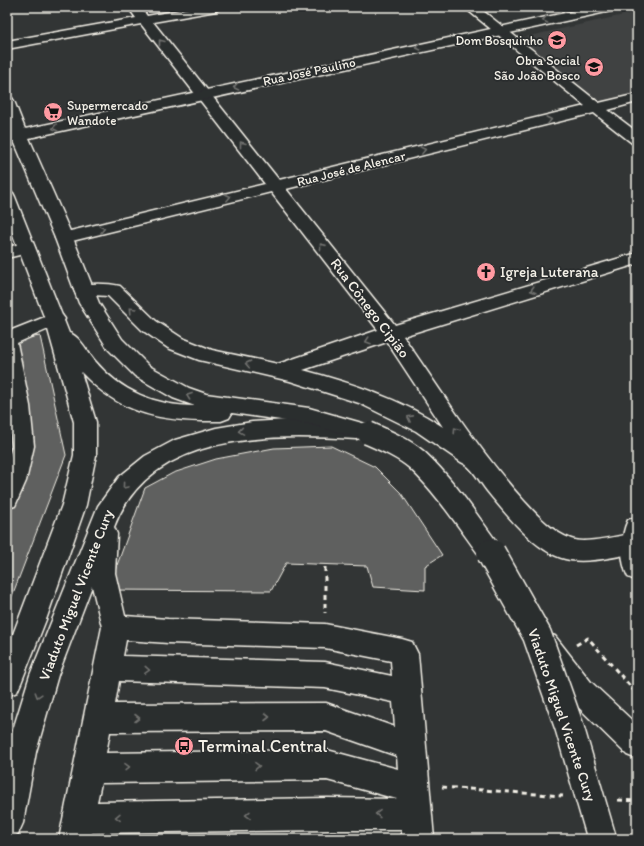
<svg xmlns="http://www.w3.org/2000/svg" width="644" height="846" font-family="Itim,sans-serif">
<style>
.built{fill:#404242}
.building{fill:#5f605f;stroke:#f4f1e8}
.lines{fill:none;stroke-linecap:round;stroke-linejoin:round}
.minor-casing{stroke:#f4f1e8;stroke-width:3}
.major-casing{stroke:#f4f1e8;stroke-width:3}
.path{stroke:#f4f1e8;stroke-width:3;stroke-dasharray:5 4;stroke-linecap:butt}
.minor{fill:#2a2d2e;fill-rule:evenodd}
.major{fill:#2a2d2e;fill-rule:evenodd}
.major-bridge-far1-casing{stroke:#f4f1e8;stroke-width:25;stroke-linecap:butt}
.major-bridge-casing{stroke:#f4f1e8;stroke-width:31;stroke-linecap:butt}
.major-bridge-far1{stroke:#2a2d2e;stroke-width:22}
.major-bridge{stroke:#2a2d2e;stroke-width:28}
.oneway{stroke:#71726f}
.labels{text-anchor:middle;stroke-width:3.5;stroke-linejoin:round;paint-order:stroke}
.far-poi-label{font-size:13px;fill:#f4f1e8;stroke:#2a2d2e;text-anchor:end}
.far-street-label{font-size:13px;fill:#f4f1e8;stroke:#2a2d2e}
.poi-label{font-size:15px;fill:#f4f1e8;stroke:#2a2d2e;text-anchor:start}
.street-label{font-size:15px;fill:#f4f1e8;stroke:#2a2d2e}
.near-poi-label{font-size:18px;fill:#f4f1e8;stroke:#2a2d2e;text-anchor:start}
</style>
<rect width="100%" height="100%" fill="#323535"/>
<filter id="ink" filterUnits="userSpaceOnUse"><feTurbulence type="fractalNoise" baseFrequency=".025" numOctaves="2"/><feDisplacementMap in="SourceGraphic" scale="8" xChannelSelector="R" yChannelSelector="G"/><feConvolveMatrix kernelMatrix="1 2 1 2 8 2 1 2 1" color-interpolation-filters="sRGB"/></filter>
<g filter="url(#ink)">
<!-- built -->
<polygon class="built" points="637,12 637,95 597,105 516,39"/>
<!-- building -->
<g class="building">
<polygon points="40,336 66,455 7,609 7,520 22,482 34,437 15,340"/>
<polygon points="331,446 375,467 401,493 442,555 425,566 425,590 373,587 367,566 286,563 271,591 108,590 145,488 173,473 216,459 274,448"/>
</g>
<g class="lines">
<!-- minor casing -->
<g class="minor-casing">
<g id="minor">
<path d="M128 7H140L147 16 195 7H222L216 11 153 22 279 180 585 106 464 7H478L599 103 637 94V102L608 110 637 132V145L632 143 594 113 286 189 395 325 637 253V264L403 336C442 392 478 450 524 501 537 515 552 532 571 539 585 545 621 535 637 533V553C616 556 592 563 570 560 538 556 506 514 487 491 479 481 472 466 461 462L416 431 359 403 290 381 199 360 168 348 142 330 108 296 76 294 74 290 76 286C89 283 107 283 120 286L156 321 182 338 212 350 278 364 378 330 271 192 64 243 58 242 55 238 58 234 265 184 141 24 7 49V41L136 18ZM387 342 443 427C401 399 351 383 303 370Z"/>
<polygon points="26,243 32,244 35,248 32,252 7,258 7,247"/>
<polygon points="55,313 62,315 65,319 62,323 17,343 30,406 34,446 26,481 15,506 7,508 7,464 12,446 7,399 7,332"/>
<path d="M287 420 356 423 364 425 367 431 364 437 356 439C271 434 150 431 114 527L117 534 115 573 125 616 168 619 325 624 402 639 412 642 418 654 434 839H402V830H328L92 833 91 839H59L102 627 92 586 58 675 36 752 23 823 18 834 7 839V749L30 675 98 506 119 477 145 456 175 440 216 428 252 422ZM126 640 168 643 325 648 391 661 392 676 325 662 123 656ZM119 681 325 688 393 702 395 727 326 703 115 704ZM326 731 397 756 398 769 327 750 106 753 110 732ZM327 780 397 799 328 798 97 802 101 783Z"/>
</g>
</g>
<!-- major casing -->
<g class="major-casing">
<g id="major">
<path d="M593 7H617L611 11 29 138 73 238 99 303 122 339 149 366 189 388 206 394 309 408 376 427 379 433 376 439 368 441 309 424 232 413 229 418 221 421C164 422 122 416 81 372L96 422V455L86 505 47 617 21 683 17 692 7 696V650L62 505 74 455V422L45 319 7 219V192L13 193 15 197 69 333C80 336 87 352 95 361 120 391 156 406 195 406L173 398 135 376 108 349 79 303 55 238 14 141 7 143V133L11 132 7 121V97L12 98 14 101 25 129Z"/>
<path d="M637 517V581L628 577C620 561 620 537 628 520Z"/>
<polygon points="545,633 555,636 591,682 637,725 637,759 627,755 571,700 535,654 531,645 535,636"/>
</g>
</g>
<!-- path -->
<g class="path">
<polyline points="325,567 325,613"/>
<polyline points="576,645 588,638 637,694"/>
<polyline points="442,787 563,796"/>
<polyline points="618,800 637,801"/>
</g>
<!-- minor -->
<use href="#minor" class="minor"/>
<!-- major -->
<use href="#major" class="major"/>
<!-- major-bridge-far1 casing -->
<g class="major-bridge-far1-casing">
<path id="major-bridge-far1" d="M368 433C384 440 403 448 417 460 446 487 468 522 492 554"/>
</g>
<!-- major-bridge casing -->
<g class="major-bridge-casing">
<polyline id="major-bridge" points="491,553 537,635 569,726 602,839"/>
</g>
<!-- major-bridge-far1 -->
<use href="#major-bridge-far1" class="major-bridge-far1"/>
<!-- major-bridge -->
<use href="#major-bridge" class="major-bridge"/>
</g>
<!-- one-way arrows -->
<defs><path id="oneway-chevron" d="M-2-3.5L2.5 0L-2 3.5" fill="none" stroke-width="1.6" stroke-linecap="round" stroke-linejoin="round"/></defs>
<g class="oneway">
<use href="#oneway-chevron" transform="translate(545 20) rotate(168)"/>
<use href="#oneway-chevron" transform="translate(161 42) rotate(-128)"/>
<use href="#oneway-chevron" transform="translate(418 47) rotate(168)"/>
<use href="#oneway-chevron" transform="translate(236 87) rotate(168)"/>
<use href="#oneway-chevron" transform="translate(549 120) rotate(-14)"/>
<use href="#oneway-chevron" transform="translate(55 128) rotate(167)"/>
<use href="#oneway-chevron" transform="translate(242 144) rotate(-128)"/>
<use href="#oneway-chevron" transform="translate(423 150) rotate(-14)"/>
<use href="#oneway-chevron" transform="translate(228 197) rotate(-14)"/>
<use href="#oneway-chevron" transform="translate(102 229) rotate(-14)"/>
<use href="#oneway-chevron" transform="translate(322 246) rotate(-129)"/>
<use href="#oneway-chevron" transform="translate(533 290) rotate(163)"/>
<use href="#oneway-chevron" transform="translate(132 310) rotate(-133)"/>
<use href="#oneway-chevron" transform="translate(368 341) rotate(161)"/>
<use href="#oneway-chevron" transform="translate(248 364) rotate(-168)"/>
<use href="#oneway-chevron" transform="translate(189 396) rotate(-160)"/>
<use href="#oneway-chevron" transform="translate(410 418) rotate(-152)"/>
<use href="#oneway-chevron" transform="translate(456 430) rotate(-124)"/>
<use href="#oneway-chevron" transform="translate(241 431) rotate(171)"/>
<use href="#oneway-chevron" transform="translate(125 486) rotate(130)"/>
<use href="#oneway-chevron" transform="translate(147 670) rotate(3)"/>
<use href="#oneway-chevron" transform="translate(38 695) rotate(107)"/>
<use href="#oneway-chevron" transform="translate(267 717)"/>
<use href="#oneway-chevron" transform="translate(137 718)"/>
<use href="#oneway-chevron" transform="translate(257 766) rotate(-1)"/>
<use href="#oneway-chevron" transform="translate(127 767) rotate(-1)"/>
<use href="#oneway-chevron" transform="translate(378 814) rotate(-179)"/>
<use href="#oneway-chevron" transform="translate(248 815) rotate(179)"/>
<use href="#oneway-chevron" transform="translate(118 817) rotate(179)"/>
</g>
</g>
<!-- icons -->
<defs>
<g id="school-disc" transform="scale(1)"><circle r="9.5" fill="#ff9aa2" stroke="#2a2d2e"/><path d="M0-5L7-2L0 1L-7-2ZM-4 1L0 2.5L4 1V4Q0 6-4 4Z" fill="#111"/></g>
<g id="supermarket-disc" transform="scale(1)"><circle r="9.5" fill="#ff9aa2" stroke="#2a2d2e"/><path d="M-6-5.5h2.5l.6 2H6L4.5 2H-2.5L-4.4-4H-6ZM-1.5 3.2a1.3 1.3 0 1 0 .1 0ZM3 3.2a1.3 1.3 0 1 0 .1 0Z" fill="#111"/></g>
<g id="church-disc" transform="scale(1)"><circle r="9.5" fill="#ff9aa2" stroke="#2a2d2e"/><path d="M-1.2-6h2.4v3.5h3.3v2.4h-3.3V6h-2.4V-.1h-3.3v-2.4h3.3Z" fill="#111"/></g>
<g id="bus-disc" transform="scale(1)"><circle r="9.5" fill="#ff9aa2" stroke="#2a2d2e"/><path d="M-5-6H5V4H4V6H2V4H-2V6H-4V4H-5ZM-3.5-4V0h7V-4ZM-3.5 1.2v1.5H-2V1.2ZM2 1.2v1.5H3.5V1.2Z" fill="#111"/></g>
</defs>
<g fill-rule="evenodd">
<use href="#school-disc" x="557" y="40"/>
<use href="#school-disc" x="594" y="67"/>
<use href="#supermarket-disc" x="53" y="112"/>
<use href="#church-disc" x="486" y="272"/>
<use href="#bus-disc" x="184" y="746"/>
</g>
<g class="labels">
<!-- far-poi labels -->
<g class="far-poi-label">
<text x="543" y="45">Dom Bosquinho</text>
<text x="580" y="65">Obra Social<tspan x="580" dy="15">São João Bosco</tspan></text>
<text x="67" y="110" text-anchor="start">Supermercado<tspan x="67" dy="15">Wandote</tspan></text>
</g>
<!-- far-street labels -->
<g class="far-street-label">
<text transform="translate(309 71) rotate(-12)" y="5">Rua José Paulino</text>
<text transform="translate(351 168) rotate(-14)" y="5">Rua José de Alencar</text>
</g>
<!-- poi labels -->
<g class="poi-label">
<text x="500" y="277">Igreja Luterana</text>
</g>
<!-- street labels -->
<g class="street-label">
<text transform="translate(370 308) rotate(53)" y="5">Rua Cônego Cipião</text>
<text transform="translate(76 595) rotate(-69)" y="5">Viaduto Miguel Vicente Cury</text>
<text transform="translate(562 715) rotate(71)" y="5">Viaduto Miguel Vicente Cury</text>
</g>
<!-- near-poi labels -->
<g class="near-poi-label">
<text x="198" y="752">Terminal Central</text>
</g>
</g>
<!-- margin -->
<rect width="644" height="846" fill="none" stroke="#2a2d2e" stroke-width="24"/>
<rect x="12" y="12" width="620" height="822" fill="none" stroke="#f4f1e8" stroke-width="1.5" filter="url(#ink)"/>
</svg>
